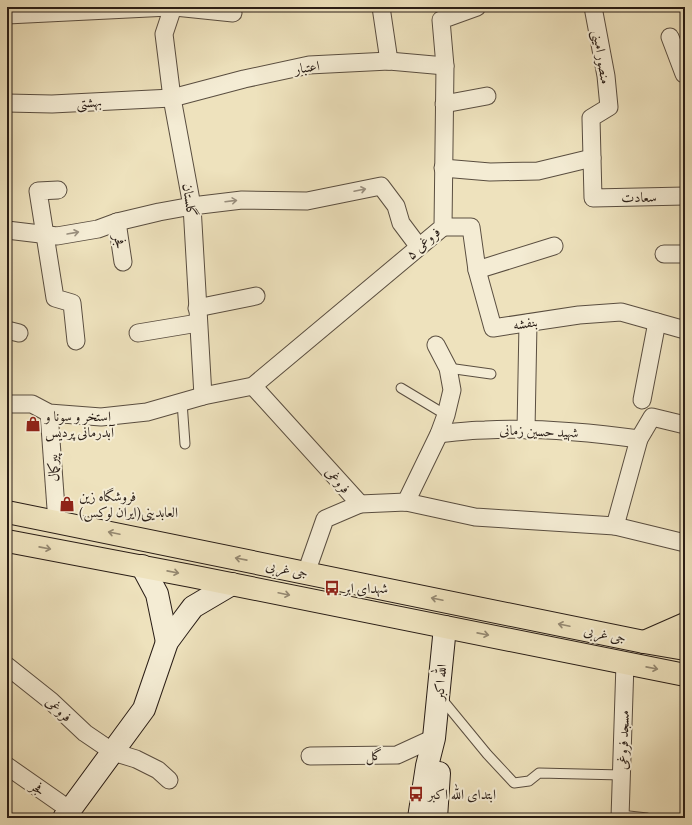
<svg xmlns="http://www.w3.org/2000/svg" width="692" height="825" font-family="'EB Garamond',Amiri,serif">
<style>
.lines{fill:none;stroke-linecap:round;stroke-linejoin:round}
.service-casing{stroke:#5a4e40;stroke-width:11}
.minor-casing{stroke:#5a4e40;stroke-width:19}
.secondary-casing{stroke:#291d16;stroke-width:24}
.primary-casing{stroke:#291d16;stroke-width:24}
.service{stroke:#f4ecd4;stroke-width:9}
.minor{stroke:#f4ecd4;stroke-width:17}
.secondary{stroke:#f4ecd4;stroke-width:22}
.primary{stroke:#eee2bd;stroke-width:22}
.oneway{stroke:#998f7e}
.oneway2{stroke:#958972}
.labels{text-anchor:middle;stroke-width:4;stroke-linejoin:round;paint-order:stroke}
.street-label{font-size:14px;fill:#291d16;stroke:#f4ecd4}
.poi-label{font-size:14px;fill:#291d16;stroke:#f4ecd4;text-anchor:start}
</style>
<rect width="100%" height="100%" fill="#eee2bd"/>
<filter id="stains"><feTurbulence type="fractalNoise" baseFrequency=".005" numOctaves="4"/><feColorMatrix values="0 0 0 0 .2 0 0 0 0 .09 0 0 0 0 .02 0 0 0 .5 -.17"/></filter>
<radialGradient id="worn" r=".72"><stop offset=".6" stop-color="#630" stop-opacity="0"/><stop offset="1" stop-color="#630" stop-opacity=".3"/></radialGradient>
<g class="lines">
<!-- service casing -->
<g class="service-casing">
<g id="service">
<polyline points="448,368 491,374"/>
<polyline points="401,388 446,415"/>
<polyline points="182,402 185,444"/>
<polyline points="441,698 487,754 514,783 529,781 539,773 622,775"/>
<polyline points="620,815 647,818"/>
</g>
</g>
<!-- minor casing -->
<g class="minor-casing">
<g id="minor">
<polyline points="173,7 164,34 172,98 192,206 203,396"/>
<polyline points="175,7 233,13"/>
<polyline points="381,7 389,61"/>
<polyline points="593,7 606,76 609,107 591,118 593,198 685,196"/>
<polyline points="7,15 169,7"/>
<polyline points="670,37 684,74 685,74"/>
<polyline points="7,103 52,104 172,98 244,79 309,65 389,61 445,66"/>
<polyline points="444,104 487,96"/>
<polyline points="443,168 490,172 538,171 592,158"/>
<polyline points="58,190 38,191 55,298 72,303 76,341"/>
<polyline points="117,222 123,262"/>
<polyline points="443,227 471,227 477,270 493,328 579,315 621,312 685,330"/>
<polyline points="7,230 57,236 98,229 117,222 159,212 192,206 242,200 307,201 381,186 396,206 401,223 419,247"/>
<polyline points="664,254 685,254"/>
<polyline points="477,270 554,246"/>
<polyline points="197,308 256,296"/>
<polyline points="7,330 19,333"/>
<polyline points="138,333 198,323"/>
<polyline points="253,386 360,504 325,519 306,573"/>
<polyline points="642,400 657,322"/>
<polyline points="7,404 32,404 49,413 101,417 147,412 203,396 253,386 443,227 445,66 441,20 477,7"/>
<polyline points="49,413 57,522"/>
<polyline points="526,430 528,323"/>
<path d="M439 434C455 432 470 430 485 430 537 427 588 432 639 439"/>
<polyline points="406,502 439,434 446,415 452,390 448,368 436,345"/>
<polyline points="360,504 406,502 475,517 615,526 685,543"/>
<polyline points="615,526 639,439 652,417 685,425"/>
<polyline points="7,666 51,701 85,733 113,752 136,759 158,770 169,780"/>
<polyline points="310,756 397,755 434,738"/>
<polyline points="7,766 70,810"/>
<polyline points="620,818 625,663"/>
</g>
</g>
<!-- secondary casing -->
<g class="secondary-casing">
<g id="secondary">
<polyline points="142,566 157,594 167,642"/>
<polyline points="64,818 144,709 167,642 181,623 193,607 232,584"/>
<polyline points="419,818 427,766 434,738 445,627"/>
<polyline points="436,818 439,773"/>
</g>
</g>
<!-- primary casing -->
<g class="primary-casing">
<g id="primary">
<polyline points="7,512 644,642 685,649"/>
<polyline points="7,541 191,576 685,675"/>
<polyline points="644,642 685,624"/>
</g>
</g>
<!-- service -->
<use href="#service" class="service"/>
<!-- minor -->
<use href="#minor" class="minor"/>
<!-- secondary -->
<use href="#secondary" class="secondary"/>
<!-- primary -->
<use href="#primary" class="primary"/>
</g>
<!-- one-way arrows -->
<defs><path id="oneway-shaft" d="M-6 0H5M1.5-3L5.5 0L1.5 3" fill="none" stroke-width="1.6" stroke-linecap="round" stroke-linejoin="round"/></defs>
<g class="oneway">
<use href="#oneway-shaft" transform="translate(360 190) rotate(-12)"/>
<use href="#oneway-shaft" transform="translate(231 201) rotate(-7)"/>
<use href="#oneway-shaft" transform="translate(73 233) rotate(-10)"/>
</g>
<g class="oneway2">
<use href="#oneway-shaft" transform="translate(114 533) rotate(-168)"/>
<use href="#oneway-shaft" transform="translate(45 548) rotate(11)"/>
<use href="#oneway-shaft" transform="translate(241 559) rotate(-169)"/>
<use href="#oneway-shaft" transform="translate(173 572) rotate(11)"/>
<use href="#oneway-shaft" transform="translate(284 594) rotate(12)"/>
<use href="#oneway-shaft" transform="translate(437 599) rotate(-168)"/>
<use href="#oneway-shaft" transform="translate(564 625) rotate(-168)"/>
<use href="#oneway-shaft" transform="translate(483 634) rotate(11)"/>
<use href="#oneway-shaft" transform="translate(652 668) rotate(11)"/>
</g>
<!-- icons -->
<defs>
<g id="shop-bare" transform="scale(1.2)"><path d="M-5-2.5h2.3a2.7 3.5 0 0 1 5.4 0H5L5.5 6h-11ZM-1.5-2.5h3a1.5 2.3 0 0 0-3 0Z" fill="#8f2418" stroke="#f4ecd4" stroke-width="2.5" paint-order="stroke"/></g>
<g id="bus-bare" transform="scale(1.2)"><path d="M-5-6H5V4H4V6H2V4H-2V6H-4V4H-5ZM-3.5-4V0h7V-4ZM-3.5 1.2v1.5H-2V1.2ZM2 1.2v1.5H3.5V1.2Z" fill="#8f2418" stroke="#f4ecd4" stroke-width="2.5" paint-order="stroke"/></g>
</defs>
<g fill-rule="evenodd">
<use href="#shop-bare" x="33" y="424"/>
<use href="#shop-bare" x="67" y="504"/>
<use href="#bus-bare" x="332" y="588"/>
<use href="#bus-bare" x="416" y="794"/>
</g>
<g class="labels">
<!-- street labels -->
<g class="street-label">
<text transform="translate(602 57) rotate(81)" y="5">منصور امینی</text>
<text transform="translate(307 67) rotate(-8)" y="5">اعتبار</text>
<text transform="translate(89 102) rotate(-3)" y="5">بهشتی</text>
<text transform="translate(639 197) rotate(-1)" y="5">سعادت</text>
<text transform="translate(190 200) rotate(82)" y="5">گلستان</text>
<text transform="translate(120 242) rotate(81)" y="5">فجر</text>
<text transform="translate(423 243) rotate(-42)" y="5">فروغی ۵</text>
<text transform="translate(525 323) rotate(-9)" y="5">بنفشه</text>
<text transform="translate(539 431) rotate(2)" y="5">شهید حسین زمانی</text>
<text transform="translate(53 468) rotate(-94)" y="5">پیرکمال</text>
<text transform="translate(338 480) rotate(48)" y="5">فروغی</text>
<text transform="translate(287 569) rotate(12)" y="5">جی غربی</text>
<text transform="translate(605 634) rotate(12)" y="5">جی غربی</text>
<text transform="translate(440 682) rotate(-85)" y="5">الله اکبر</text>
<text transform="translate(59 709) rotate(42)" y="5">فروغی</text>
<text transform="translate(623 740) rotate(-88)" y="5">مسجد فروغی</text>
<text transform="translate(374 755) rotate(-1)" y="5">گل</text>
<text transform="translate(38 788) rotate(35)" y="5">فجر</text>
</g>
<!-- poi labels -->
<g class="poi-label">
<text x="45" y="421">استخر و سونا و<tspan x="45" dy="16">آبدرمانی پردیس</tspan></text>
<text x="79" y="501">فروشگاه زین<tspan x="79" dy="16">العابدینی(ایران لوکس)</tspan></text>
<text x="344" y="593">شهدای ابر</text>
<text x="428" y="799">ابتدای الله اکبر</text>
</g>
</g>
<!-- margin -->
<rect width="692" height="825" fill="none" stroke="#eee2bd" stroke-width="24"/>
<rect x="8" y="8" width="676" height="809" fill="none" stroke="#291d16" stroke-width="2"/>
<rect x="12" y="12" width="668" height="801" fill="none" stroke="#291d16"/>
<rect width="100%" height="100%" filter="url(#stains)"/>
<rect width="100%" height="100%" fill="url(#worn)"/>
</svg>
